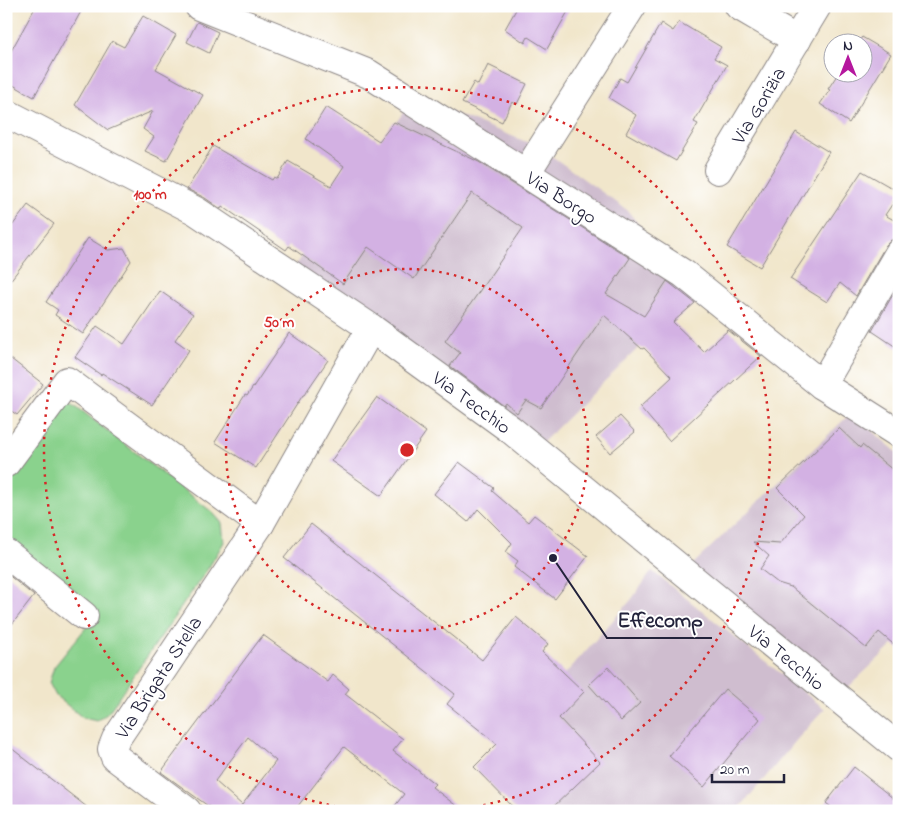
<svg xmlns="http://www.w3.org/2000/svg" width="905" height="817" font-family="'Indie Flower',sans-serif">
<style>
.industrial{fill:#cfbdcf}
.green{fill:#8ad28d;stroke:#567a64}
.building{fill:#d3b1e3;fill-rule:evenodd}
.lines{fill:none;stroke-linecap:round;stroke-linejoin:round}
.minor-casing{stroke:#8a8483;stroke-width:30}
.minor{stroke:#fff;stroke-width:28}
.ring{fill:none;stroke:#d62828;stroke-width:2.5;stroke-dasharray:2.5 5}
.labels{text-anchor:middle;stroke-width:4;stroke-linejoin:round;paint-order:stroke}
.street-label{font-size:20px;fill:#22223b;stroke:#fff}
.centre{fill:#d62828;stroke:#fff;stroke-width:2.5}
.ring-label{font-size:15px;text-anchor:middle;font-weight:bold;fill:#d62828;stroke:#fff;stroke-width:4;stroke-linejoin:round;paint-order:stroke}
.leader{fill:none;stroke:#22223b;stroke-width:2}
.callout-dot{fill:#22223b;stroke:#fff;stroke-width:2}
.callout-label{font-size:21px;text-anchor:middle;font-weight:bold;fill:#22223b;stroke:#fff;stroke-width:4;stroke-linejoin:round;paint-order:stroke}
</style>
<rect width="100%" height="100%" fill="#fff"/>
<filter id="ink" filterUnits="userSpaceOnUse"><feTurbulence type="fractalNoise" baseFrequency=".02" numOctaves="2"/><feDisplacementMap in="SourceGraphic" scale="10" xChannelSelector="R" yChannelSelector="G"/><feConvolveMatrix kernelMatrix="1 2 1 2 8 2 1 2 1" color-interpolation-filters="sRGB"/></filter>
<filter id="wash" filterUnits="userSpaceOnUse"><feTurbulence type="fractalNoise" baseFrequency=".0096" numOctaves="4" result="noise"/><feDisplacementMap in="SourceGraphic" scale="20" xChannelSelector="R" yChannelSelector="G"/><feGaussianBlur stdDeviation="1.12" result="paint"/><feColorMatrix in="noise" values="0 0 0 0 0 0 0 0 0 0 0 0 0 0 0 0 0 1.4 0 .05"/><feComposite in="paint" operator="in"/></filter>
<g filter="url(#wash)">
<rect width="100%" height="100%" fill="#f1e6cb"/>
<!-- industrial -->
<g class="industrial">
<polygon points="414,97 539,147 627,210 693,294 541,444 294,268"/>
<polygon points="851,413 899,454 899,639 839,696 689,568"/>
<polygon points="652,571 825,709 800,736 737,811 517,811 474,767 542,700 631,600"/>
</g>
<!-- green -->
<polygon class="green" points="64,397 212,512 222,523 224,542 209,567 108,713 97,721 83,718 56,696 49,683 54,667 97,614 85,601 6,540 6,472"/>
<g id="blocks">
<!-- building -->
<g class="building">
<polygon points="36,6 84,6 34,97 6,81 6,60"/>
<polygon points="518,6 571,6 547,49 528,37 525,43 505,29"/>
<polygon points="143,16 176,35 156,69 203,95 166,161 145,151 154,137 143,129 153,111 108,130 75,105 112,41 124,47"/>
<polygon points="197,22 218,32 209,53 187,42"/>
<polygon points="679,22 721,47 714,58 727,65 694,122 698,124 676,161 626,133 636,115 609,98 620,78 627,82 661,23 673,31"/>
<polygon points="862,37 891,54 849,123 820,104 830,90 828,89 839,72 862,72 862,42 858,42"/>
<polygon points="488,65 527,84 517,104 512,102 502,122 462,103 474,82 478,85"/>
<polygon points="326,107 379,141 394,122 479,162 630,258 606,294 644,316 667,281 695,303 673,322 704,352 728,330 761,356 669,441 640,407 672,377 644,348 642,349 604,315 541,408 526,400 517,413 506,403 504,406 450,366 460,353 445,341 523,228 472,193 414,279 368,247 343,284 289,246 286,250 222,206 221,209 205,198 187,189 213,146 272,180 274,177 277,179 288,161 331,186 344,166 306,139"/>
<polygon points="796,132 829,152 760,267 727,247"/>
<polygon points="862,171 899,192 899,194 885,215 899,223 899,237 891,240 886,245 856,296 840,283 827,302 790,279"/>
<polygon points="28,205 54,224 6,286 6,234"/>
<polygon points="88,238 108,250 124,248 131,261 83,334 55,315 58,310 46,302"/>
<polygon points="899,284 899,349 872,331"/>
<polygon points="160,291 193,314 175,340 189,350 152,405 102,373 101,375 75,357 97,326 124,344"/>
<polygon points="289,333 328,360 304,395 303,395 256,468 215,442 245,395 247,396"/>
<polygon points="6,355 43,384 17,415 6,407"/>
<polygon points="377,397 426,432 381,496 331,461"/>
<polygon points="620,416 635,432 610,453 596,437"/>
<polygon points="839,428 860,448 862,445 899,475 899,649 879,632 866,648 791,587 778,583 760,569 769,556 753,542 780,544 804,515 777,488"/>
<polygon points="459,462 494,488 492,491 528,522 534,515 588,556 555,599 514,567 518,561 506,552 512,543 478,509 468,522 434,494"/>
<polygon points="311,524 482,660 516,617 548,644 542,652 584,692 559,718 600,762 549,811 517,811 474,767 497,744 447,704 455,694 284,558"/>
<polygon points="6,573 34,596 6,632"/>
<path d="M263 635 328 682 333 675 349 689 345 694 403 739 393 751 435 784 432 787 463 811H391L404 794 344 747 294 811H215L161 772ZM248 737 276 761 242 805 215 781Z"/>
<polygon points="608,667 640,703 621,721 589,685"/>
<polygon points="725,689 760,719 704,787 669,756"/>
<polygon points="6,744 92,811 6,811"/>
<polygon points="854,767 899,803 899,811 836,811 826,803"/>
</g>
</g>
</g>
<g filter="url(#ink)">
<use href="#blocks" fill-opacity="0" stroke="#8a8483" stroke-width="1"/>
<g class="lines">
<!-- minor casing -->
<g class="minor-casing">
<g id="minor">
<polyline points="199,6 369,74 684,274 822,385 899,434"/>
<polyline points="739,6 797,40"/>
<polyline points="6,113 196,211 371,328 510,429 899,748"/>
<polyline points="718,170 817,6"/>
<polyline points="526,173 632,6"/>
<polyline points="822,385 899,253"/>
<polyline points="6,463 67,381 260,524"/>
<polyline points="6,553 84,616"/>
<polyline points="187,811 115,757 112,749 116,739 260,524 371,328"/>
</g>
</g>
<!-- minor -->
<use href="#minor" class="minor"/>
</g>
</g>
<!-- distance rings -->
<g class="ring">
<circle cx="407" cy="450" r="181"/>
<path d="M366 811A363 363 0 1 1 448 811"/>
</g>
<g class="labels">
<!-- street labels -->
<g class="street-label">
<text transform="translate(758 105) rotate(-59)" y="7">Via Gorizia</text>
<text transform="translate(562 197) rotate(33)" y="7">Via Borgo</text>
<text transform="translate(472 402) rotate(36)" y="7">Via Tecchio</text>
<text transform="translate(787 657) rotate(39)" y="7">Via Tecchio</text>
<text transform="translate(158 677) rotate(-57)" y="7">Via Brigata Stella</text>
</g>
</g>
<circle cx="407" cy="450" r="8" class="centre"/>
<g class="ring-label">
<text x="150" y="199">100 m</text>
<text x="279" y="327">50 m</text>
</g>
<!-- callouts -->
<path class="leader" d="M553 558L607 638H712"/>
<circle class="callout-dot" cx="553" cy="558" r="5"/>
<g class="callout-label">
<text x="660" y="627">Effecomp</text>
</g>
<!-- margin -->
<rect width="905" height="817" fill="none" stroke="#fff" stroke-width="25"/>
<!-- north arrow -->
<g transform="translate(848 58)"><circle r="24" fill="#ffffff" stroke="#a7a7b1"/>
<path d="M0-4L9 19L0 12L-9 19Z" fill="#b5179e"/>
<text y="-8" font-size="14" font-weight="bold" text-anchor="middle" fill="#22223b">N</text>
</g>
<!-- scale -->
<path d="M712 774v8h72v-8" fill="none" stroke="#22223b" stroke-width="2.5"/>
<text x="720" y="774" font-size="15" fill="#22223b" stroke="#ffffff" stroke-width="4" paint-order="stroke">20 m</text>
</svg>
